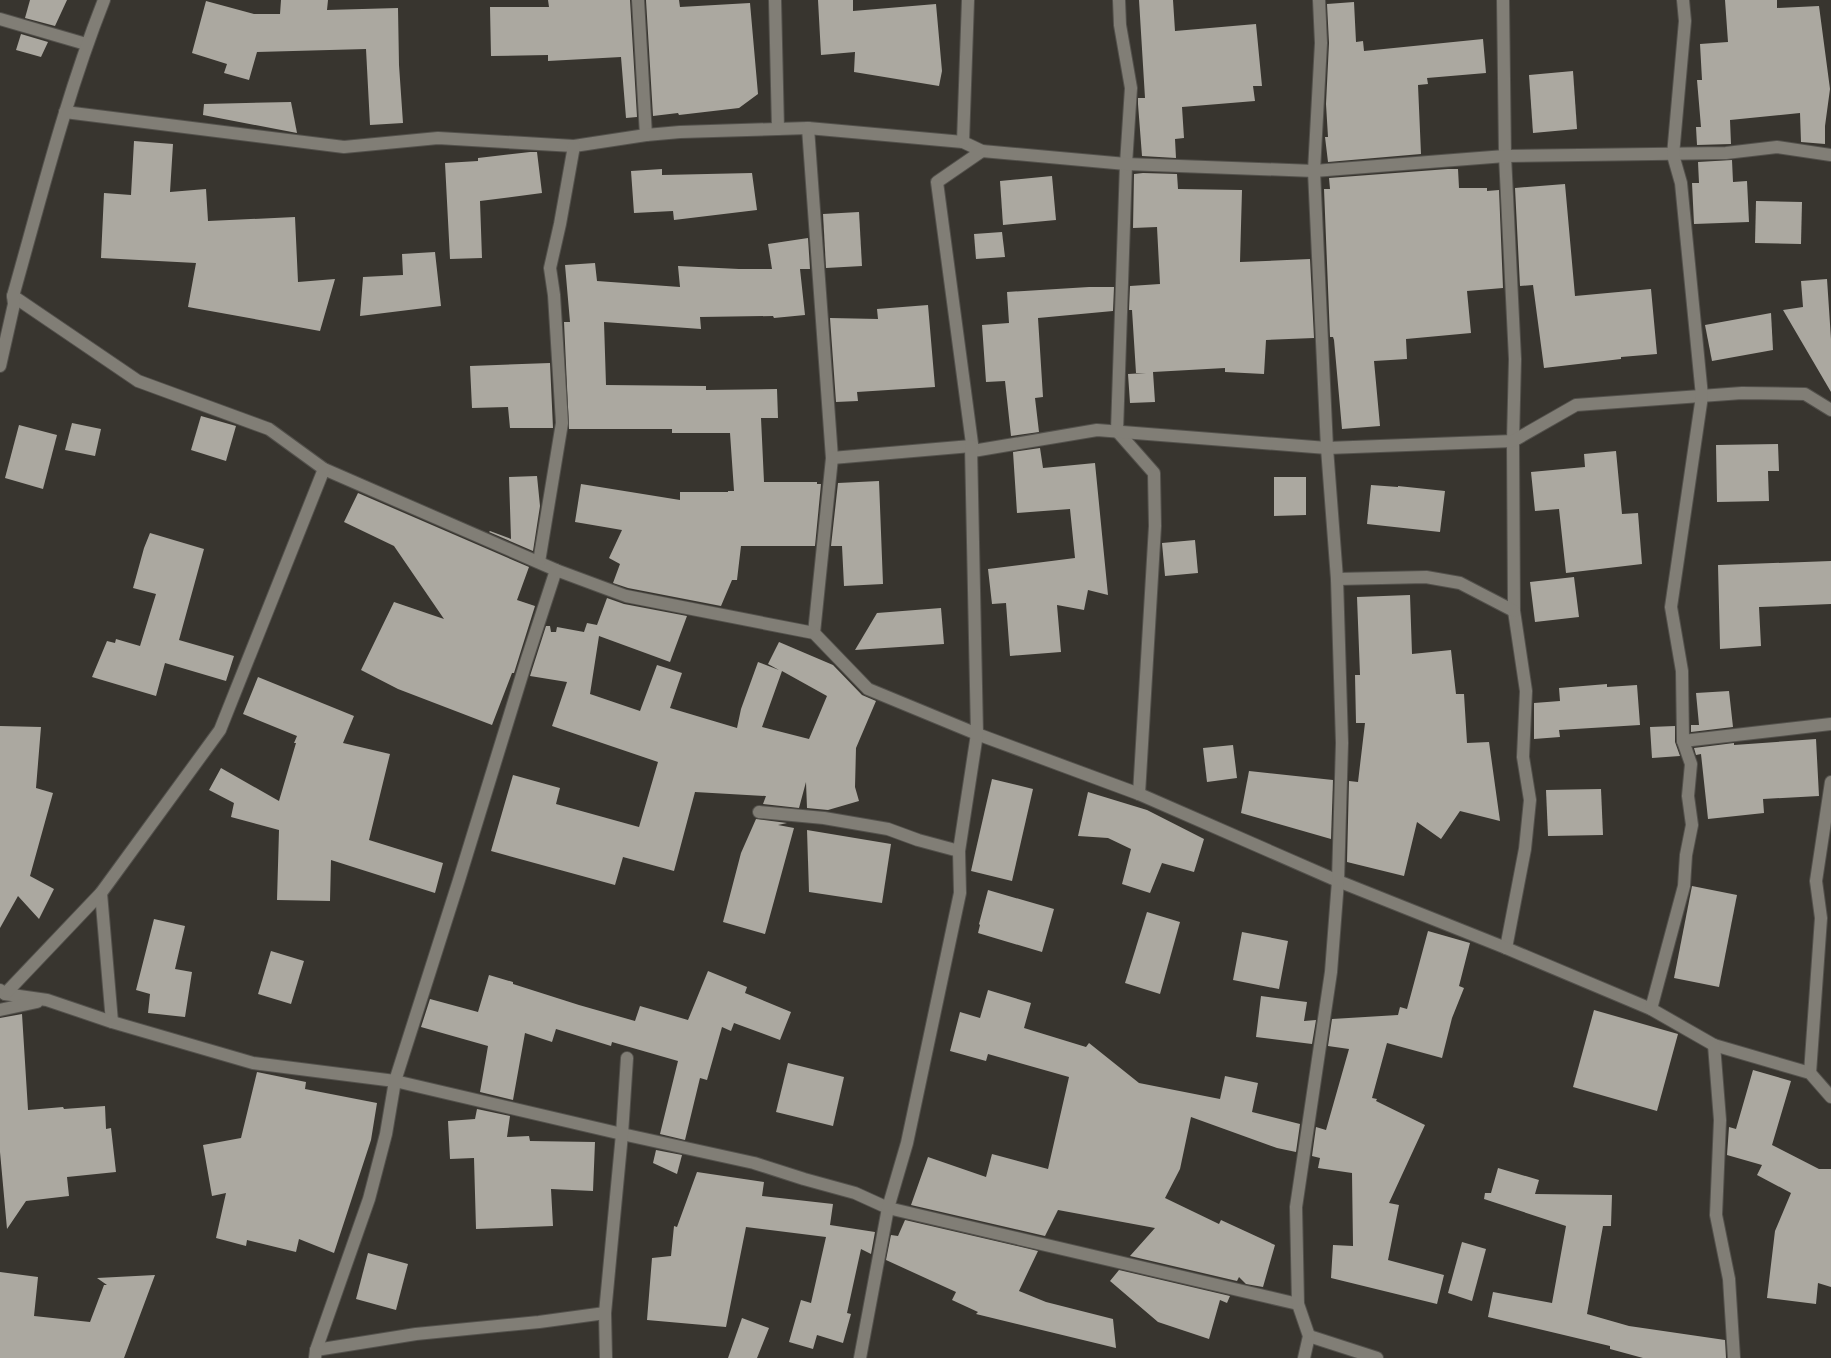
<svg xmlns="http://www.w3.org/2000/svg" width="1831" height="1358" font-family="Jost,sans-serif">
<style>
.building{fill:#aba8a0;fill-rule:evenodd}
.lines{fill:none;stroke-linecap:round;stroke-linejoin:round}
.minor-casing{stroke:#53514c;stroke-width:14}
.minor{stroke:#817e76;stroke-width:12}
</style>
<rect width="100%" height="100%" fill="#38352f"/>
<!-- building -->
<g class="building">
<polygon points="30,0 67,0 55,26 25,18"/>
<polygon points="281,0 328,0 327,10 398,8 399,65 403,123 370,125 366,49 257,52 249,80 224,73 227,64 192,53 206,1 254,14 280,14"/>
<polygon points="548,0 630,0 637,117 626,118 621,57 548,61 548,55 491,56 490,7 549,7"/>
<polygon points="646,0 679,0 680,7 750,3 758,94 739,108 679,115 678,113 653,116"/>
<polygon points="818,0 853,0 853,11 936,4 942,71 939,86 854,72 855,52 821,55"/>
<polygon points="1139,0 1173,0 1175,31 1256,24 1262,86 1253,86 1255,101 1182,107 1184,138 1175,139 1176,158 1142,156 1138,104 1138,98 1145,98"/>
<polygon points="1725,0 1777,0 1777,8 1819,6 1830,89 1825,126 1825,144 1801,142 1800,113 1730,120 1731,144 1697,145 1696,127 1701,127 1697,80 1702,80 1700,44 1728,42"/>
<polygon points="1354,2 1356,42 1363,41 1364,51 1483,39 1486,73 1427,78 1428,84 1418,85 1421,154 1328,162 1325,137 1328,137 1326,104 1329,43 1327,4"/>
<polygon points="21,34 48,42 41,57 16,50"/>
<polygon points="1573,71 1577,129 1533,133 1529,75"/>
<polygon points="291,102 297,133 203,115 204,104"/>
<polygon points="134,141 173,144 170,192 206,189 208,221 295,217 298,282 335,279 320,331 188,307 196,263 101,258 104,193 131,195"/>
<polygon points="530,152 537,152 542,193 480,201 482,258 450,259 445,163 478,161 478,158"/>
<polygon points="1732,160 1733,182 1747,181 1749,222 1694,224 1692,183 1699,183 1698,162"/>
<polygon points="662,169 662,175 752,173 757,210 674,220 673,211 634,213 631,171"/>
<polygon points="1448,169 1458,169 1459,188 1487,188 1487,191 1499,190 1503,288 1467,291 1471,333 1406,339 1407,359 1374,361 1380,426 1342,429 1334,340 1333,337 1330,337 1324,189 1330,189 1329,178"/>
<polygon points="1143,173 1177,174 1178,189 1242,190 1240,262 1310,259 1314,338 1266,340 1264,374 1225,372 1225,368 1153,372 1155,402 1130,403 1128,374 1146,373 1136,373 1132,310 1129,310 1130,286 1160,284 1157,227 1133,228 1134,174"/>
<polygon points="1052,176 1056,220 1003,225 1000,181"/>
<polygon points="1565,184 1575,296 1651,289 1657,354 1621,357 1621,359 1544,368 1533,285 1520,286 1515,188"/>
<polygon points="1756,201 1802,202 1801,244 1755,243"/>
<polygon points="859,212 862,266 826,268 823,214"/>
<polygon points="1002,232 1005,257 976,259 974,234"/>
<polygon points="808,238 810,269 800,269 805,315 774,318 773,316 700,317 701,329 604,322 606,385 706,386 706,390 777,389 778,418 761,418 764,482 817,482 817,484 821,484 815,546 741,546 737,580 732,580 721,606 628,588 613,583 620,564 609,558 622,530 575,522 581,484 680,500 680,492 728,492 728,491 734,491 730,433 672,433 672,429 569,429 564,322 570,322 565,265 595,263 597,281 680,287 678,266 739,269 772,269 768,244"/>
<polygon points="435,252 441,306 360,316 363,277 403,275 402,254"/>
<polygon points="1827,279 1831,339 1831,392 1783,310 1803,307 1801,281"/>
<polygon points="1089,287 1114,287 1113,311 1038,318 1043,397 1035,398 1039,432 1011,436 1005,381 986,382 982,325 1009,323 1007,292"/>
<polygon points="928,305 935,387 857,392 858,401 836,402 830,318 878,319 877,309"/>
<polygon points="1771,313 1773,350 1712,361 1705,325"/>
<polygon points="550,363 553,428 510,428 508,407 472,408 470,366"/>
<polygon points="201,416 236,426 226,461 191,450"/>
<polygon points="72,423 101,429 95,456 65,450"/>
<polygon points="19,425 57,435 43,489 5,478"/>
<polygon points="1778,444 1779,471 1768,471 1769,501 1717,502 1716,445"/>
<polygon points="1040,448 1043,468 1095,463 1108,595 1088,590 1084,610 1057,605 1061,652 1010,656 1006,603 992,604 988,569 1075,558 1070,509 1017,513 1013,452"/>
<polygon points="1616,451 1622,514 1638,513 1642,564 1566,573 1559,509 1535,511 1531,472 1585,467 1584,454"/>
<polygon points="537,476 540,506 533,551 489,532 490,531 511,539 509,477"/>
<polygon points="1274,477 1306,477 1306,515 1274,516"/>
<polygon points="879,481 883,584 844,586 842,546 831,546 838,483"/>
<polygon points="1371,485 1398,487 1398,486 1445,491 1440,532 1367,524"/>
<polygon points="358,493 529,567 517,600 535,606 514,673 512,673 492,725 398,689 361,670 394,602 444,619 394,546 344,522"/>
<polygon points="150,533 204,549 179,640 234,656 226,681 165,663 156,696 92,677 107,641 115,643 116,639 140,646 156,594 133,588 144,548"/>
<polygon points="1195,540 1198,573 1165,576 1162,543"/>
<polygon points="1831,561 1831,604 1759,607 1761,646 1720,649 1718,565"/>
<polygon points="1574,577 1579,617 1535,622 1530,582"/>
<polygon points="1410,595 1412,654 1451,650 1456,694 1464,694 1467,743 1489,742 1500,821 1460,811 1441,839 1417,822 1404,876 1347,862 1349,781 1358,782 1365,723 1356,723 1355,675 1360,675 1357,597"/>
<path d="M607 598 624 604 687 616 670 662 599 636 590 694 640 711 657 665 682 673 670 708 737 728 741 709 758 662 779 670 768 664 779 642 833 665 862 695 876 701 856 748 855 787 859 801 828 810 807 808 806 782 799 808 763 804 766 796 695 792 674 871 623 857 615 885 491 851 513 775 560 788 556 804 639 827 658 762 552 726 567 682 530 676 546 626H550L551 632H556L557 627 584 632 587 623 597 625ZM782 671 827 696 809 739 762 727Z"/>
<polygon points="941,608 944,644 855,650 877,613"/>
<polygon points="258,677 354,716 343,743 390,754 369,840 443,863 435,893 331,860 330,901 277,900 279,830 231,817 234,803 209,790 221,768 279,801 296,743 294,743 297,736 243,714"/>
<polygon points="1607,684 1607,687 1637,685 1640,725 1559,730 1560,737 1534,739 1534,703 1560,701 1559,688"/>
<polygon points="1729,691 1733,727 1691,732 1691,725 1699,725 1696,693"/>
<polygon points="0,726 41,727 36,788 53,793 30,876 54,889 39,919 18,896 0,928"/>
<polygon points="1675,726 1675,742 1680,756 1652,758 1650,727"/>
<polygon points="1816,739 1819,796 1763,799 1764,813 1708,819 1701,754 1696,755 1694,748 1734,743 1734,745"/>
<polygon points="1233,745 1237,778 1207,782 1203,748"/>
<polygon points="1249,771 1333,780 1331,839 1241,813"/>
<polygon points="992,779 1033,789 1012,881 971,871"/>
<polygon points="1601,789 1603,835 1548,836 1546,790"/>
<polygon points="1088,792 1147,810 1204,839 1194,872 1162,863 1150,893 1122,884 1131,849 1108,838 1078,836"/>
<polygon points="756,819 787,823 778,825 794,828 765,934 723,922 741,853"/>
<polygon points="807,830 891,844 882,903 809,892"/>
<polygon points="1692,886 1737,895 1719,987 1674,978"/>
<polygon points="988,890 1054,909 1042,952 978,933 980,925 979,924"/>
<polygon points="1147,912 1180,922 1160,994 1125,983"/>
<polygon points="154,919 185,926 175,969 192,972 185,1017 148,1013 150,994 136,990"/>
<polygon points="1428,931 1470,943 1459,986 1464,988 1452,1018 1442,1058 1387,1043 1372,1098 1377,1099 1376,1101 1425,1125 1389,1203 1399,1205 1388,1260 1444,1275 1437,1304 1331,1278 1333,1245 1353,1246 1352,1173 1318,1168 1320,1158 1312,1156 1316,1127 1326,1130 1349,1049 1328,1046 1332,1019 1398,1015 1400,1007 1407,1009"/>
<polygon points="1242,932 1288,941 1279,989 1233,980"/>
<polygon points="271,951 304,961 291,1004 258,994"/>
<polygon points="708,971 747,987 745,993 791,1012 780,1040 734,1023 731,1031 722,1027 707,1080 700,1078 685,1140 660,1134 678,1061 612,1042 611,1046 556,1029 552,1042 525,1033 513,1100 480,1092 488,1046 421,1027 430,999 478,1012 489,975 513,982 513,984 579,1005 635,1021 640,1006 688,1020"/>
<polygon points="988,990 1031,1003 1024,1028 1086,1047 1089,1043 1139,1083 1220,1099 1225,1076 1258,1083 1252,1112 1300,1124 1296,1152 1277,1148 1191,1117 1180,1169 1165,1198 1219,1224 1221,1220 1275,1245 1263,1287 1246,1284 1239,1277 1237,1281 1130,1256 1155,1228 1058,1210 1045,1236 911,1205 928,1157 986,1177 992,1154 1048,1169 1069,1077 988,1054 986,1061 950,1051 960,1012 980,1018"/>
<polygon points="1261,996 1307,1002 1304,1021 1316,1020 1312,1044 1256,1037"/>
<polygon points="1594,1010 1678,1034 1657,1111 1573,1087"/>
<polygon points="22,1014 28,1110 63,1107 64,1109 105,1106 106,1129 111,1128 116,1172 67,1177 69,1196 26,1201 7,1229 0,1152 0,1018"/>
<polygon points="788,1063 844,1077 833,1126 776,1112"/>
<polygon points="1753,1070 1791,1081 1772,1145 1819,1169 1831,1169 1831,1287 1818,1283 1816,1304 1767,1298 1775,1231 1791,1193 1757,1175 1762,1165 1727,1155 1729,1127 1736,1129"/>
<polygon points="257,1072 306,1082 305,1089 377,1103 371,1140 334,1253 299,1239 296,1252 247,1240 246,1246 216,1238 226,1193 212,1196 203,1145 241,1138"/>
<polygon points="477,1109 510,1116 507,1137 529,1136 530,1141 595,1142 593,1191 551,1189 553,1226 476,1229 474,1158 450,1159 448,1121 475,1119"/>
<polygon points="656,1150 682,1155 677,1174 653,1163"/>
<polygon points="1498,1168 1539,1180 1535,1194 1612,1195 1611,1226 1603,1226 1587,1314 1629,1326 1725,1340 1726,1358 1643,1358 1610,1349 1610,1346 1488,1317 1493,1292 1552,1303 1566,1226 1484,1199 1485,1193 1491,1193"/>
<polygon points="697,1172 764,1182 762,1196 833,1204 830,1225 875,1232 871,1254 861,1249 847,1313 851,1314 843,1343 817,1335 813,1349 789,1342 801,1300 811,1303 826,1237 746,1227 726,1327 647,1320 652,1258 671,1256 674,1226 677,1227"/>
<polygon points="905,1220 1038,1251 1019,1291 1046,1302 1113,1319 1116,1348 976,1314 978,1312 952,1300 956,1292 886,1260 891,1235 898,1236"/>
<polygon points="1462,1242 1486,1249 1472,1301 1448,1293"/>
<polygon points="368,1253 408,1264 396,1310 356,1299"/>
<polygon points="1119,1270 1230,1296 1227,1303 1220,1300 1209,1339 1158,1322 1110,1281"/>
<polygon points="0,1272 38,1277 34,1316 90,1322 104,1285 107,1285 97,1278 155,1275 124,1358 0,1358"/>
<polygon points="742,1318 769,1328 757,1358 728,1358"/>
</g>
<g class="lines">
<!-- minor casing -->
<g class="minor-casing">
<g id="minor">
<polyline points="638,0 646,135"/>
<polyline points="775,0 778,129"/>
<polyline points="1119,0 1120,25 1131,88 1126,164 1117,431 1154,473 1155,526 1139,794"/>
<polyline points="1503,0 1505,156 1515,359 1513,441 1514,611 1526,691 1523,757 1530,800 1525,849 1506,948"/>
<polyline points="0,19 86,44"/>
<polyline points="65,112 344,147 438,138 574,146 646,135 680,132 808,128 963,142 982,151 1126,164 1314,171 1505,156 1726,153 1777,147 1831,155"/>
<polyline points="808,128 832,458 814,633"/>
<polyline points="963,142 968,0"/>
<polyline points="13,296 138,381 269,429 324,469 556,570 626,596 814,633 868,689 977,734 1139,794 1338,881 1506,948 1651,1009 1714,1045 1810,1073 1831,1097"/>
<path d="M0 366 14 304 13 296C41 197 66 96 104 0"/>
<polyline points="973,451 1097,430 1327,448 1513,441 1576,405 1742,393 1805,394 1831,410"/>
<polyline points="973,451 937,182 982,151"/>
<polyline points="832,458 971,446"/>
<polyline points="539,562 562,423 554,295 550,268 560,224 574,146"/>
<polyline points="1337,579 1426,577 1460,583 1514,611"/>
<polyline points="1683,741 1831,724"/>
<polyline points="759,812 824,818 888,829 918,840 959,851"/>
<polyline points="101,893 112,1022"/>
<polyline points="0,990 5,994 47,1000 112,1022 253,1063 395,1081 622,1134 754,1163 804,1179 855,1193 888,1208 1298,1304"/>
<polyline points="5,994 101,893 220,730 324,469"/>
<polyline points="1651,1009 1684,886 1686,855 1692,825 1688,796 1691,764 1683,741 1682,671 1671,607 1702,396 1681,183 1673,155 1685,21 1683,0"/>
<polyline points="0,1010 37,1002"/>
<polyline points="1714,1045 1720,1120 1716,1215 1729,1279 1734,1358"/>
<polyline points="1810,1073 1821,918 1816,881 1831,782"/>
<polyline points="1309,1336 1377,1358"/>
<polyline points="316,1350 416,1334 539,1322 605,1313"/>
<polyline points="315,1358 316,1350 369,1199 386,1134 395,1081 459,880 526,662 556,570"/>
<polyline points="606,1358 605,1313 622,1134 627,1058"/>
<polyline points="860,1358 888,1208 907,1143 960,893 959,851 977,734 971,446"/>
<polyline points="1304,1358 1309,1336 1298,1304 1296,1207 1331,972 1338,881 1342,743 1337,579 1327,448 1314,171 1321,43 1319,0"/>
</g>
</g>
<!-- minor -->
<use href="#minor" class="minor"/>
</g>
</svg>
